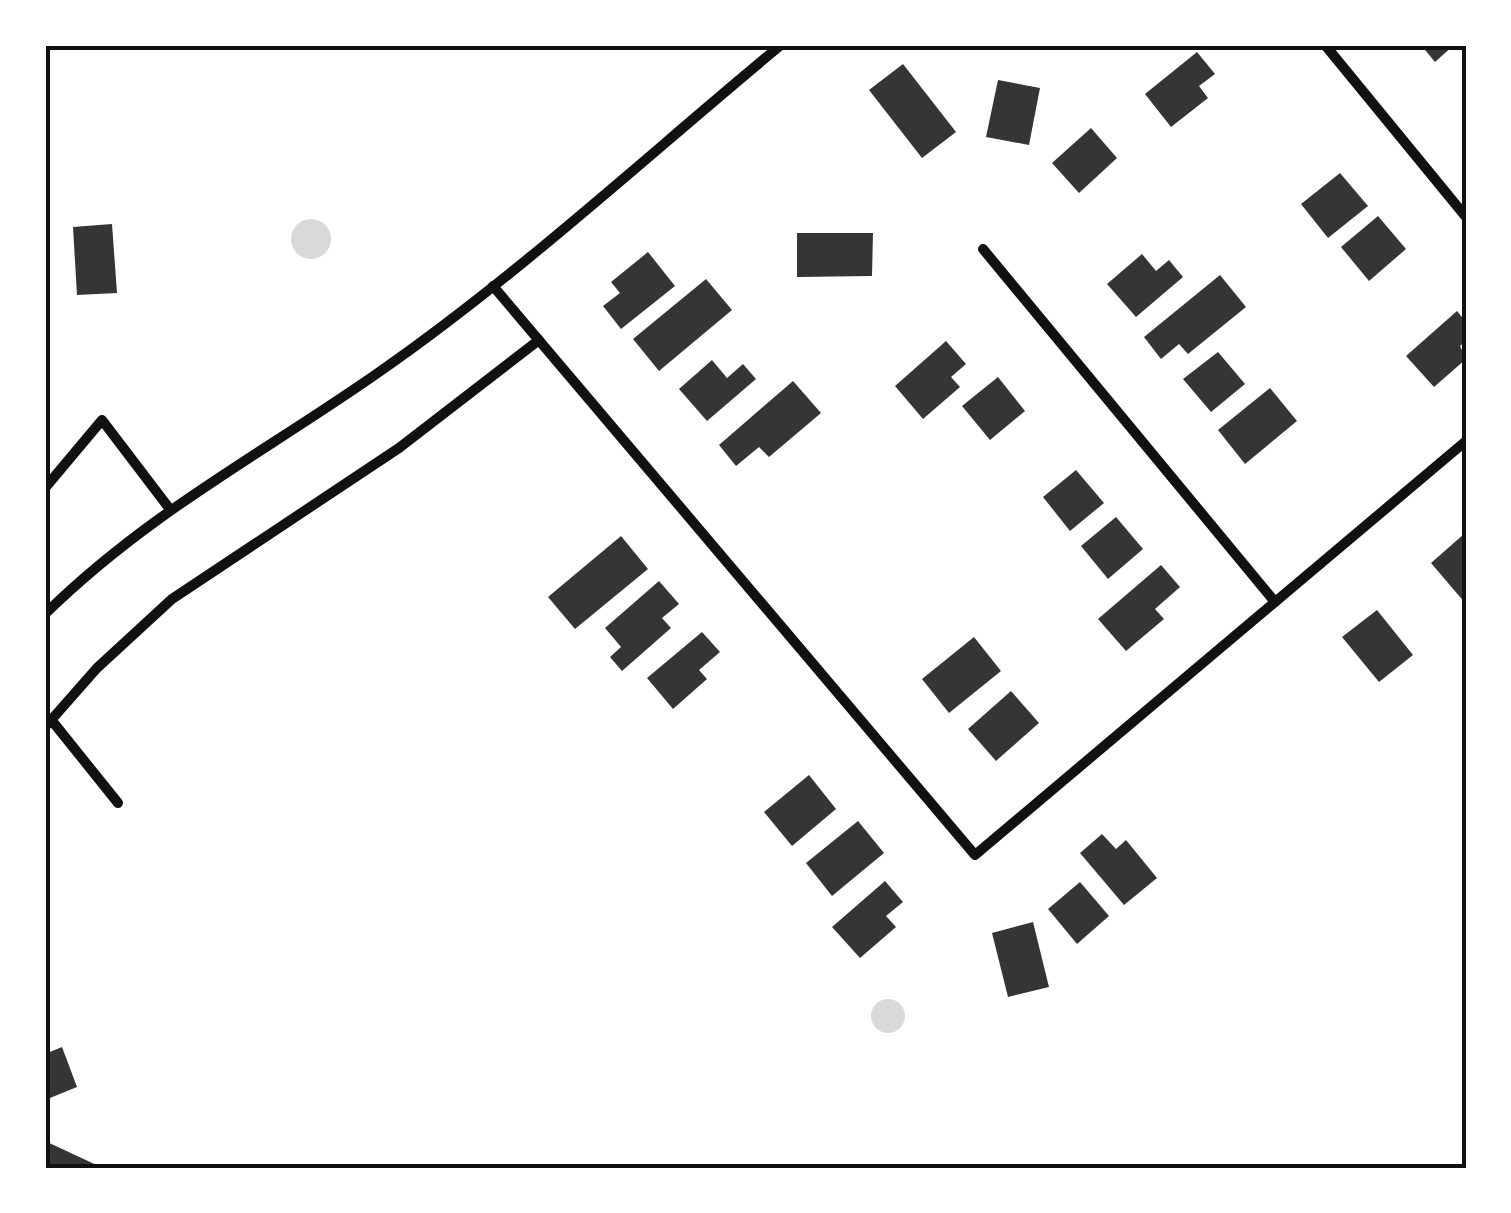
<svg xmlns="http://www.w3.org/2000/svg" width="1511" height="1213" font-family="Jost,sans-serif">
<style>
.water{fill:#d9d9d9}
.building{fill:#353535}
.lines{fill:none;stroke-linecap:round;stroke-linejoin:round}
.minor{stroke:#111;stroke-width:10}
.neatline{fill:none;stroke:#111;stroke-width:4}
</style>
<rect width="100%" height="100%" fill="#fff"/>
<!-- water -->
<g class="water">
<circle cx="311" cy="239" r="20"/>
<circle cx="888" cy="1016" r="17"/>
</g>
<!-- building -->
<g class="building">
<polygon points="1421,45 1454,45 1435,62"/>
<polygon points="1197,52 1215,74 1199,86 1208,98 1171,127 1145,94"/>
<polygon points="903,64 956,132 922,158 869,90"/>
<polygon points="998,80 1040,88 1029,145 986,137"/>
<polygon points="1091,128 1117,158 1079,193 1052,163"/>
<polygon points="1340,173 1368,206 1328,238 1301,204"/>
<polygon points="1378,216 1406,249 1369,281 1341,247"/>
<polygon points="112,224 117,293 77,295 73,227"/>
<polygon points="797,233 873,233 872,276 797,277"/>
<polygon points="648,252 675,286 621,329 603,306 620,293 611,282"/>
<polygon points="1142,254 1156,271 1169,260 1183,277 1136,317 1107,284"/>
<polygon points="1220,275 1246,307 1188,354 1179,344 1161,359 1144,337"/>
<polygon points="706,279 732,310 659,371 633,339"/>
<polygon points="1457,311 1466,322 1466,341 1460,346 1466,359 1434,387 1406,356"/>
<polygon points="946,341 966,364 951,377 960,387 923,419 895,386"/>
<polygon points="1218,352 1245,384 1211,412 1183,379"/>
<polygon points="712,360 727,378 743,364 756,379 707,421 679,389"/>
<polygon points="998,377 1025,411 990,440 962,406"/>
<polygon points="793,381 821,413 769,457 759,447 736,466 719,445"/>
<polygon points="1270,388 1297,421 1245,464 1218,430"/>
<polygon points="1076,470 1104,503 1070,531 1043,497"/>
<polygon points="1116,517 1143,549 1108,579 1081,546"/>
<polygon points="1464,534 1466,537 1466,604 1431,563"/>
<polygon points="621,536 648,569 575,629 548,597"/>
<polygon points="1161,565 1180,587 1155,609 1164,619 1126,651 1098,619"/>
<polygon points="659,581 679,604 662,618 671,628 622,671 610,657 621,647 605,628"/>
<polygon points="1377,610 1413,655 1379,682 1342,637"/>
<polygon points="702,632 720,652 699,670 707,679 673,709 647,678"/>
<polygon points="974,637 1001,671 949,713 922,679"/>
<polygon points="1011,691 1039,723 996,761 968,729"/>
<polygon points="809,775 836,809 792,846 764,812"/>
<polygon points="858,821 884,853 832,896 806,863"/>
<polygon points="1102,834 1116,849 1126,840 1157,878 1124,905 1080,853"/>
<polygon points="885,881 903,902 886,916 896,927 860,958 832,927"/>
<polygon points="1080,882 1109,916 1077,944 1048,909"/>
<polygon points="1033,922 1049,987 1008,997 992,933"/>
<polygon points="62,1047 77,1087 45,1100 45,1054"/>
<polygon points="45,1141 103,1168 45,1168"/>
</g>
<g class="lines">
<!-- minor -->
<g class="minor">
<polyline points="1325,45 1466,217"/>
<polyline points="983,249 1275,602"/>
<polyline points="493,286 975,855 1466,441"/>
<polyline points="45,488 102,420 169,508"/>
<path d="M45 614C150 511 264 453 382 370 522 272 649 154 781 45"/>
<polyline points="53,722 118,803"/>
<polyline points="45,727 97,668 172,599 399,448 539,340"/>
</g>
</g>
<!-- border -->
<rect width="1511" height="1213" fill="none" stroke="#ffffff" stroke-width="95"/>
<rect x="48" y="48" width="1416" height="1118" class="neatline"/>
</svg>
